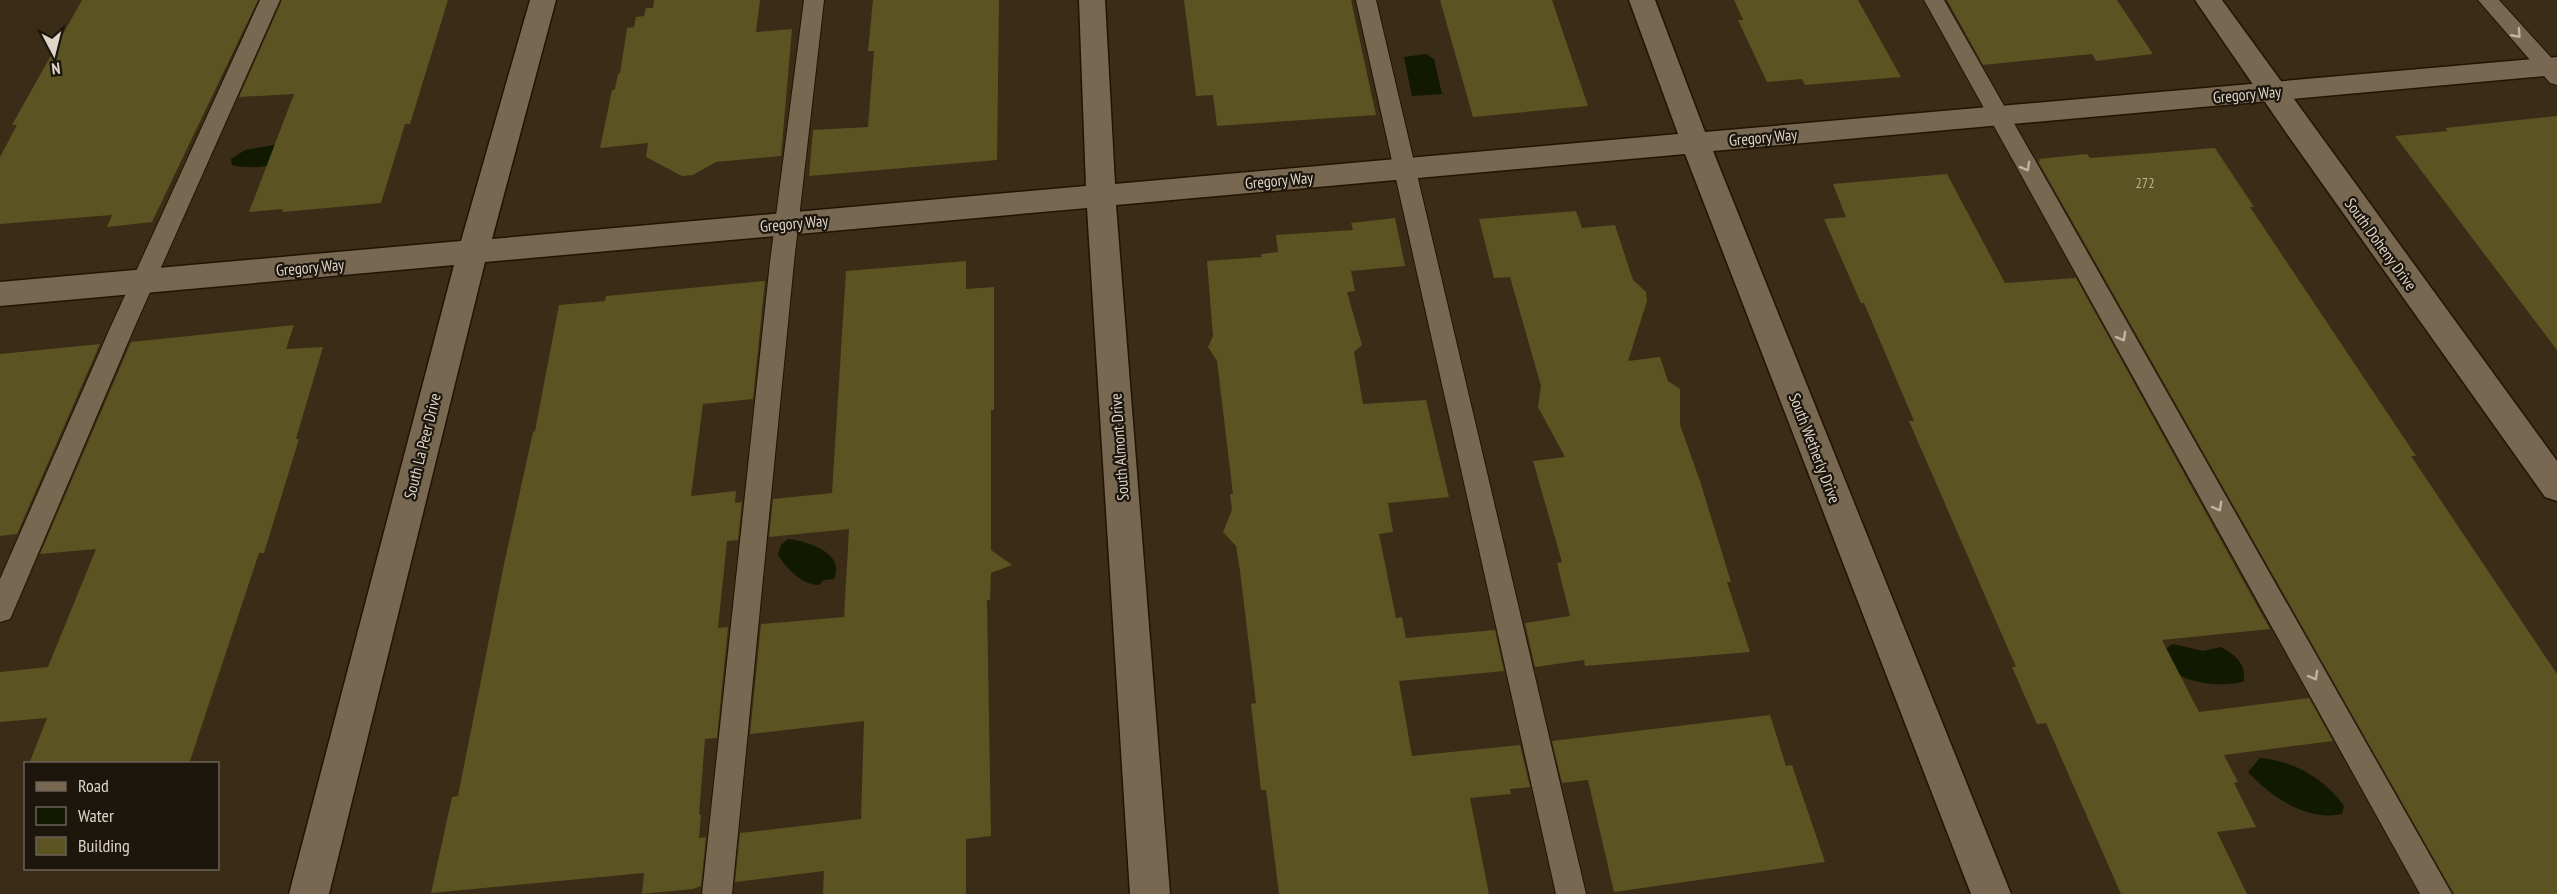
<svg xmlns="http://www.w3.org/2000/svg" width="2557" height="894" font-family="'PT Sans Narrow',sans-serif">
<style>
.water{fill:#111901}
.building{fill:#5b5321}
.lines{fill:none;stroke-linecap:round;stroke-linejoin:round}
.service-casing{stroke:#211402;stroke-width:2}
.minor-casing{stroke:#211402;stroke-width:3}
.tertiary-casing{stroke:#211402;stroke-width:3}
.service{fill:#786852;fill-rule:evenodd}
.minor{fill:#786852;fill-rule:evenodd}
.tertiary{fill:#786852;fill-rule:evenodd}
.oneway{stroke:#bfb4a5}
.labels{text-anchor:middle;stroke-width:4.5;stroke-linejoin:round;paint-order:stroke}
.number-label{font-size:14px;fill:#bdb49e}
.street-label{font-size:16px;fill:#ded5c8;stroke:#1c160d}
</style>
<rect width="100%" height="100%" fill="#3a2c17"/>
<!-- water -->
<g class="water">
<polygon points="1426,54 1434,59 1442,94 1412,96 1404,57"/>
<path d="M284 143 281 163C264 167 250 169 232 165L231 159 245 150Z"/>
<path d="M788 539C807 541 846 553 834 579L824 580 819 585C802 585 787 569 778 555L781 545Z"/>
<path d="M2173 644 2203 651 2221 647C2235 655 2246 663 2244 681 2227 688 2183 684 2171 668 2167 663 2165 655 2163 650Z"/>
<path d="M2260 758C2294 761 2325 779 2344 806L2342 814C2307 822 2270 796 2248 772Z"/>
</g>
<!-- building -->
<g class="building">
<polygon points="82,0 258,0 152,222 107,227 112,215 0,224 0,157 17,125 12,125"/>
<polygon points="282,0 448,0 410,124 405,124 381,203 282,212 283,209 249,212 294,94 239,97"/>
<polygon points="654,0 760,0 756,32 792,29 781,156 716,162 693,175 682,176 646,157 648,143 600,148 612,90 615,89 618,74 620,73 627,28 634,27 636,17 644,16 646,8 653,8"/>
<polygon points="873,0 999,0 997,160 809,176 813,130 868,127 874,51 868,51"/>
<polygon points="1184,0 1351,0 1376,115 1217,126 1213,95 1196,96"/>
<polygon points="1440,0 1552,0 1588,106 1473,117"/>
<polygon points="1734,0 1858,0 1901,77 1805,85 1802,79 1767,82 1738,20 1743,20"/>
<polygon points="1947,0 2117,0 2153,54 2096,61 2092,54 1983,65"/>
<polygon points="2557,116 2557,350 2395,136 2448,131 2445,128"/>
<polygon points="2215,148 2254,207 2250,207 2416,456 2411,456 2557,674 2557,894 2454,894 2038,161 2040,161 2039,159 2087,154 2090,158"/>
<polygon points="1947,174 2005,283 2076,278 2270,629 2162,640 2199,712 2309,698 2333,741 2224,755 2238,782 2234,783 2256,827 2217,832 2247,894 2121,894 2046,723 2037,724 2012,667 2016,667 1909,421 1914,421 1864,303 1861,303 1824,219 1846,217 1833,184"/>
<polygon points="1576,211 1582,228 1615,225 1633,280 1646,292 1647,301 1628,361 1660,357 1668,381 1680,389 1680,425 1700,481 1731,582 1727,582 1750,652 1585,666 1584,660 1535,667 1525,623 1570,616 1557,563 1562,562 1533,461 1565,457 1538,407 1541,386 1510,277 1494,278 1479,219"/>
<polygon points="1395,218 1405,266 1351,271 1355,291 1347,292 1362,345 1354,352 1363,404 1426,400 1449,497 1388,503 1393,532 1379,534 1396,618 1402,617 1406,638 1495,630 1504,671 1399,681 1412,756 1520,745 1530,787 1510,789 1511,794 1470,798 1489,894 1279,894 1266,790 1261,790 1251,704 1256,703 1240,571 1236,546 1223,532 1232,510 1230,494 1233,494 1217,361 1208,347 1213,336 1207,261 1262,257 1261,254 1278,252 1276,235 1353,230 1351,223"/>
<polygon points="966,261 966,289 994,287 994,410 991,410 991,550 1012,565 991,573 990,600 987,600 991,836 966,839 966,894 823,894 824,871 735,882 740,833 861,819 864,721 750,734 761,624 844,617 849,529 769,537 773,499 832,493 846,271"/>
<polygon points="765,281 753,399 703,404 691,496 736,491 735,503 742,502 738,540 727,541 718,628 728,627 717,738 705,739 699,815 701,814 699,838 706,837 701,886 693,889 642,894 644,873 431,893 452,797 458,796 503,569 533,432 535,431 559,305 605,301 606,296"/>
<polygon points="294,325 286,349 323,347 296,439 299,439 264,553 259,553 189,764 29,764 47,718 0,722 0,672 48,667 96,549 40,554 131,342"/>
<polygon points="100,344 17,534 0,536 0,354"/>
<polygon points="1770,715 1786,766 1792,765 1825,862 1614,892 1588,780 1562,783 1552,741"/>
</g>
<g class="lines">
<!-- service casing -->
<g class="service-casing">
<g id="service">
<polygon points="260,0 280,0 135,326 14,610 10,619 0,622 0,579 111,326"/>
<polygon points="804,0 824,0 794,262 732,894 702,894 770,262"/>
<polygon points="1356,0 1376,0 1586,894 1556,894"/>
<polygon points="1924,0 1944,0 2452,894 2420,894"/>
<polygon points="2478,0 2499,0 2557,64 2557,85 2550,83"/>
</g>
</g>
<!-- minor casing -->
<g class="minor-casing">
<polygon id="minor" points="530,0 556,0 492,239 1086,186 1079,0 1105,0 1115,184 1678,134 1629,0 1655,0 1705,132 2557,57 2557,75 1713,151 2011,894 1971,894 1685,154 1116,205 1170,894 1130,894 1087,208 485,262 329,894 289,894 454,265 0,306 0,282 461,241"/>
</g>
<!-- tertiary casing -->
<g class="tertiary-casing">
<polygon id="tertiary" points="2195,0 2222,0 2557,461 2557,501 2545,497 2287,134"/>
</g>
<!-- service -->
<use href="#service" class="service"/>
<!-- minor -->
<use href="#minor" class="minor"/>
<!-- tertiary -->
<use href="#tertiary" class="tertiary"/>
</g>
<!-- one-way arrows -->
<defs><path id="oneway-chevron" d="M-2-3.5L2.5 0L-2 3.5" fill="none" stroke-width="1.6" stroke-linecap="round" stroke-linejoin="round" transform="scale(1.5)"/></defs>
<g class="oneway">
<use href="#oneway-chevron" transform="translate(2517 34) rotate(48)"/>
<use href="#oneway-chevron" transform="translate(2026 167) rotate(61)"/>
<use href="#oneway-chevron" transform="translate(2122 337) rotate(61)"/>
<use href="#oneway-chevron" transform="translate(2218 507) rotate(61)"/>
<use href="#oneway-chevron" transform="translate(2314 676) rotate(61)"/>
</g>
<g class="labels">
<!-- number labels -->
<g class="number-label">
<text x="2145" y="188">272</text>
</g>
<!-- street labels -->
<g class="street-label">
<text transform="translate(2247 94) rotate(-5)" y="6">Gregory Way</text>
<text transform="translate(1763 137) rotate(-5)" y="6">Gregory Way</text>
<text transform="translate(1279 180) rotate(-5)" y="6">Gregory Way</text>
<text transform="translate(794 223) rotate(-5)" y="6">Gregory Way</text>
<text transform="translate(2381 244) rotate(54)" y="6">South Doheny Drive</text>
<text transform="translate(310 267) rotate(-5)" y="6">Gregory Way</text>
<text transform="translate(422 446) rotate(-76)" y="6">South La Peer Drive</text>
<text transform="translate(1119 447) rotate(-94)" y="6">South Almont Drive</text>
<text transform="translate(1815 448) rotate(69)" y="6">South Wetherly Drive</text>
</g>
</g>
<!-- legend -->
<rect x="24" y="762" width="195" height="108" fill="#1c160d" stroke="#6a6258" stroke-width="1.5"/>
<rect x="36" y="782" width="30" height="9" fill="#786852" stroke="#6a6258" stroke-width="1.5"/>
<text x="78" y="792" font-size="18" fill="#ded5c8">Road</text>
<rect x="36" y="807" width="30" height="18" fill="#111901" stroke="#6a6258" stroke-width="1.5"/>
<text x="78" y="822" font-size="18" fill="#ded5c8">Water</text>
<rect x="36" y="837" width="30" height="18" fill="#5b5321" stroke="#6a6258" stroke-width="1.5"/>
<text x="78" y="852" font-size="18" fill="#ded5c8">Building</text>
<!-- north arrow -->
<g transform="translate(54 54) rotate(173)" stroke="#1c160d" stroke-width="4.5" paint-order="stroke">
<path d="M0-4.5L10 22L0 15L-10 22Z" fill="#ded5c8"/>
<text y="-9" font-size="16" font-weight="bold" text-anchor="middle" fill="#ded5c8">N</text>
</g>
</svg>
